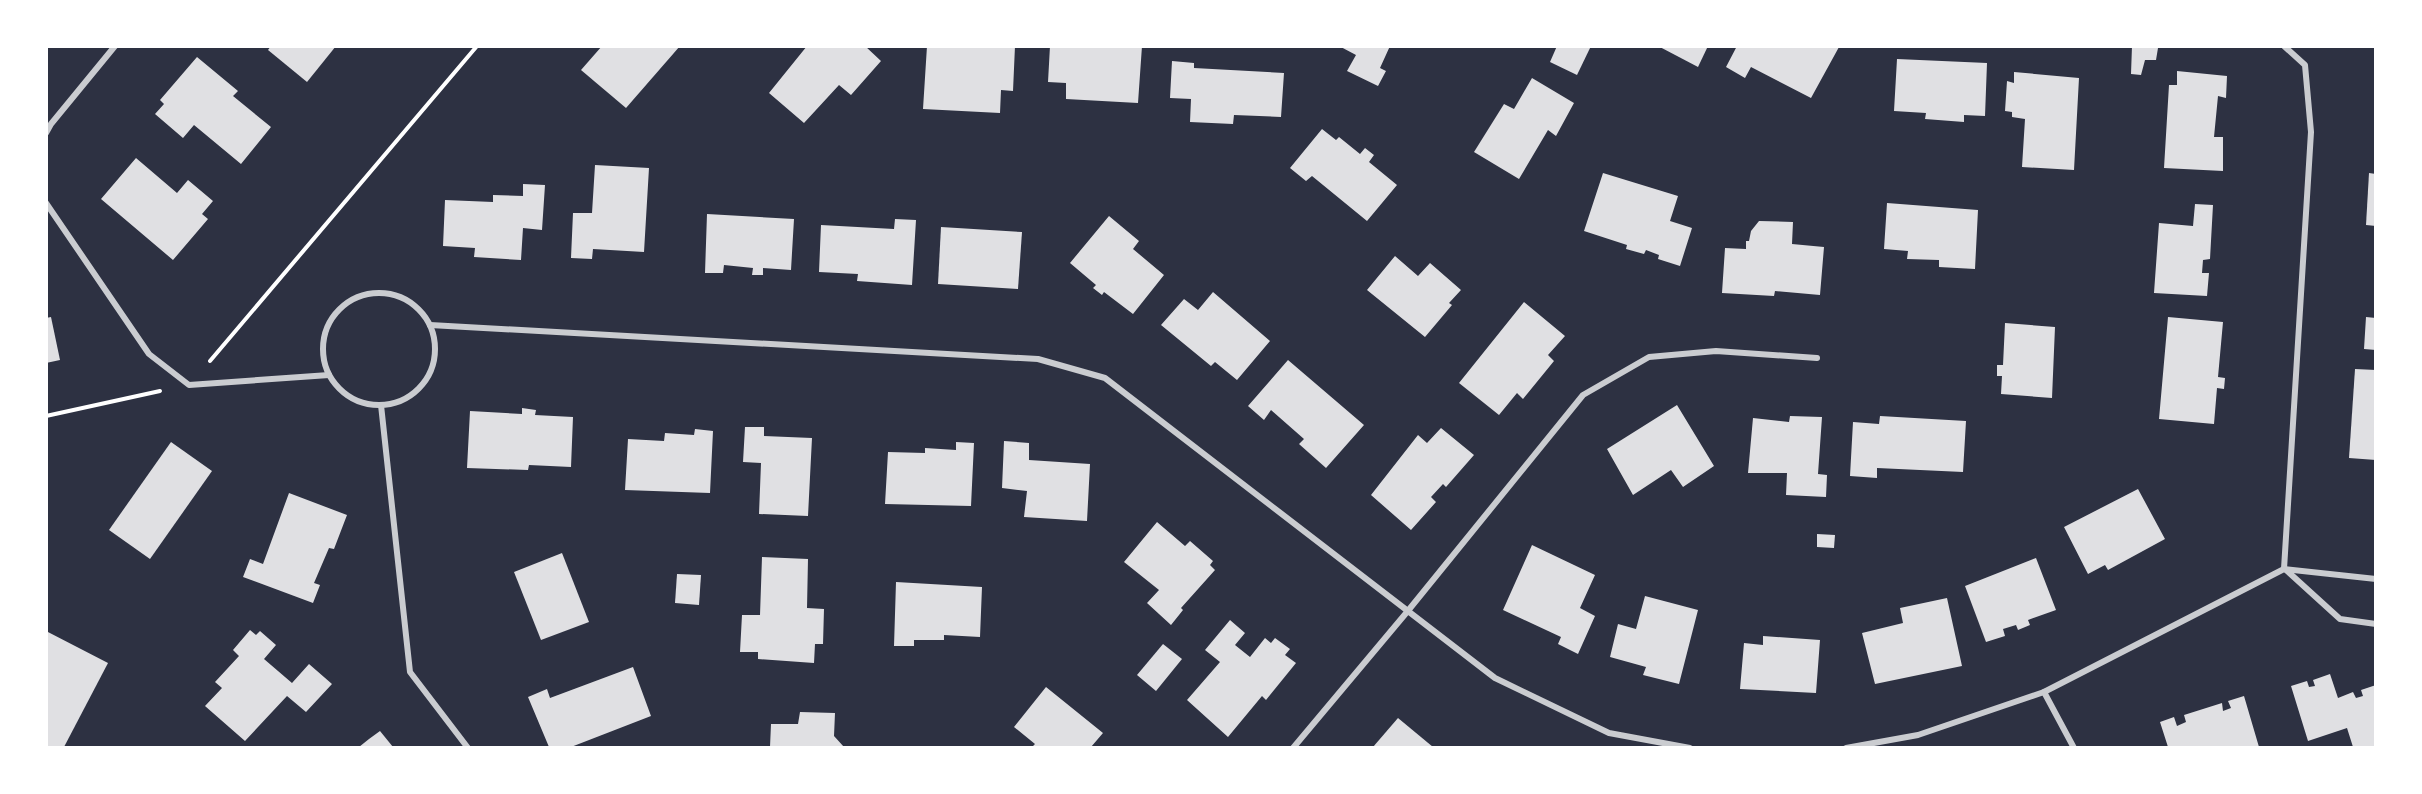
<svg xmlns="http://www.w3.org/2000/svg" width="2422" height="794" font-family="'Roboto Condensed',sans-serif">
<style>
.building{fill:#e0e0e3}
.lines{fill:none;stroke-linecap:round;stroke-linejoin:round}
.path{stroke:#fff;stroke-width:4}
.minor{stroke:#caccd0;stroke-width:6}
</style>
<rect width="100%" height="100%" fill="#2d3142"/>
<!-- building -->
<g class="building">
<polygon points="271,46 336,46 307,82 268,50"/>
<polygon points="602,46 680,46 626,108 581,70"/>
<polygon points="807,46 865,46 881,61 851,95 839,85 804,123 769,93"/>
<polygon points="927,46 1015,46 1013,91 1001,90 1000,113 923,109"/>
<polygon points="1050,46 1142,46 1138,103 1066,99 1066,83 1048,82"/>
<polygon points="1339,46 1390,46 1380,68 1386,71 1378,86 1347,71 1356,55"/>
<polygon points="1557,46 1591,46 1577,75 1550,62"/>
<polygon points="1658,46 1708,46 1698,67"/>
<polygon points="1737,46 1837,46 1839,47 1811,98 1751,67 1745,78 1726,67"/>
<polygon points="2132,46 2158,48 2156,60 2145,60 2141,75 2131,74"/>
<polygon points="197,57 238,91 233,96 271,127 241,164 194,125 183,138 155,114 164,104 160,100"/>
<polygon points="1897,59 1987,63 1985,116 1964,115 1964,122 1925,119 1926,113 1894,111"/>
<polygon points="1172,61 1194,63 1194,68 1284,73 1281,117 1234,115 1233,124 1190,122 1191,99 1170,98"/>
<polygon points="2177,71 2227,76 2226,98 2218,96 2214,137 2223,137 2223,171 2164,168 2169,85 2177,85"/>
<polygon points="2014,72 2079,78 2074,170 2022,167 2025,119 2012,117 2012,112 2005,111 2007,81 2014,83"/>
<polygon points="1532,78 1574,103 1556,136 1548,130 1519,179 1474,152 1504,104 1514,109"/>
<polygon points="1322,129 1336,140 1339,137 1360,154 1365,148 1374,155 1369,162 1397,185 1367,221 1312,176 1306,181 1290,168"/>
<polygon points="136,158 177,193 188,180 213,201 202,214 208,219 173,260 101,199"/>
<polygon points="595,165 649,168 644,252 593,249 592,259 571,258 573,213 592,213"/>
<polygon points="1603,173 1678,196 1670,221 1692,228 1680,266 1658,259 1659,255 1646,250 1644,254 1626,249 1627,245 1584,231"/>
<polygon points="2369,173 2376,174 2376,226 2366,225"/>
<polygon points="523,184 545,185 542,230 523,228 521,260 474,257 475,248 443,246 445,200 493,202 493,195 523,196"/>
<polygon points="1887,203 1978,210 1975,269 1939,267 1939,260 1907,259 1908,251 1884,249"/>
<polygon points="2195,204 2213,205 2210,259 2203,260 2202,273 2209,273 2207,296 2154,293 2159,223 2193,226"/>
<polygon points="707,214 794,219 791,270 763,268 763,275 752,275 753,268 724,265 723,273 705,273"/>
<polygon points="1109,216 1139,241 1133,249 1164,275 1133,314 1104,292 1102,295 1093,288 1096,285 1070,263"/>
<polygon points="895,219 916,220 912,285 857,281 858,274 819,272 821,225 894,229"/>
<polygon points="1759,221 1793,222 1792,244 1824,247 1820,295 1775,291 1774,296 1722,293 1725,248 1746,249 1746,241 1749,241 1751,231"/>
<polygon points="941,227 1022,232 1018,289 938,284"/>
<polygon points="1395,256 1418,276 1430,263 1461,290 1449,303 1452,305 1425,337 1367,290"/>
<polygon points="1213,292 1270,341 1237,380 1215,362 1211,366 1161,325 1184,299 1198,310"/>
<polygon points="1524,302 1565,336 1548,355 1554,361 1523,399 1517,393 1499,415 1459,383"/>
<polygon points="51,317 60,360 46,363 46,318"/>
<polygon points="2168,317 2223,322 2218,377 2225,378 2224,389 2217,388 2214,424 2159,419"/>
<polygon points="2366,317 2376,318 2376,350 2364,349"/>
<polygon points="2005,323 2055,327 2052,398 2001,394 2002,376 1997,376 1997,365 2003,365"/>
<polygon points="1288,360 1364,425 1326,468 1299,444 1304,439 1271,410 1264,420 1248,406"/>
<polygon points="2355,369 2376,370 2376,460 2349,458"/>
<polygon points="1677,405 1714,466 1683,487 1671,470 1633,495 1607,449"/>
<polygon points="522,408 536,410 535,415 573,417 571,467 529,465 528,470 467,468 470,411 522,414"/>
<polygon points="1790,416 1822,417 1818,474 1827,475 1826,497 1786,495 1787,473 1748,473 1753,418 1789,422"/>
<polygon points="1880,416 1966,421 1963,472 1877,468 1877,478 1850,476 1853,422 1879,424"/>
<polygon points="745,427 764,427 764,436 812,438 808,516 759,514 761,463 743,462"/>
<polygon points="1441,428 1474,455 1446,487 1443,484 1431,497 1436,502 1411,530 1371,495 1418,435 1427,443"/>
<polygon points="695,429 713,431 710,493 625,490 628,439 664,441 665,433 694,435"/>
<polygon points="1004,441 1029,443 1029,460 1090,464 1087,521 1024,517 1027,491 1002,488"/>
<polygon points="171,442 212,471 150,559 109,530"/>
<polygon points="956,442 974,443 971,506 885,504 888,452 925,453 925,448 956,450"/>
<polygon points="2138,489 2165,539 2108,570 2105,565 2088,574 2064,527"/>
<polygon points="289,493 347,515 334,549 329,548 314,583 320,585 313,603 243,577 250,559 263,564"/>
<polygon points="1157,522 1185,546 1190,541 1213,561 1210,565 1215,570 1181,608 1183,610 1171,625 1147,603 1159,590 1124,562"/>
<polygon points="1817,534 1835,535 1834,548 1817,547"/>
<polygon points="1532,545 1595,575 1580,608 1595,616 1578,654 1558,644 1561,637 1503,610"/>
<polygon points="562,553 589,622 541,640 514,572"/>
<polygon points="762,557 808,559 807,608 824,609 823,644 815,644 814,663 758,659 758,652 740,652 742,615 760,615"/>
<polygon points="2036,558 2056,610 2028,620 2030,625 2018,630 2016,625 2003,629 2005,636 1986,642 1965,586"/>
<polygon points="677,574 701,575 699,605 675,603"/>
<polygon points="896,582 982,587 980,637 944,635 944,640 914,640 914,646 894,646"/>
<polygon points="1645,596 1698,610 1679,684 1643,675 1646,667 1610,657 1618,624 1636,629"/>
<polygon points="1947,598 1962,666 1875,684 1862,633 1903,623 1900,608"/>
<polygon points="1230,620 1245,633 1235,645 1250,657 1265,638 1271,643 1275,638 1290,649 1285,655 1296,663 1266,700 1262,696 1228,737 1187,700 1220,662 1205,650"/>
<polygon points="250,630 256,635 260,631 276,645 264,659 292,683 309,664 332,684 306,712 287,696 245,741 205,706 222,688 215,682 239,656 233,650"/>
<polygon points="46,631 108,663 64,747 46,747"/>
<polygon points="1763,636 1820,640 1816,693 1740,689 1744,643 1763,645"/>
<polygon points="1163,644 1182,659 1156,691 1137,675"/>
<polygon points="633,667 651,716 571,747 549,747 528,697 547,689 550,698"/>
<polygon points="2330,674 2338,698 2353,692 2356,698 2363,696 2361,690 2376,685 2376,746 2353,747 2347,728 2308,741 2291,686 2307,681 2309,687 2315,686 2313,680"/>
<polygon points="1046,687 1103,733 1091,747 1032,747 1035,744 1014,727"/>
<polygon points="2244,696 2259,747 2168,747 2160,722 2174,717 2177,726 2186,722 2184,715 2222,703 2223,711 2231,708 2228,701"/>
<polygon points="800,712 835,713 834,736 844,747 770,747 771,724 798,724"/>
<polygon points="1398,718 1433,747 1373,747"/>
<polygon points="380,731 393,747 359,747 369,739"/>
</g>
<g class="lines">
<!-- path -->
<g class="path">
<polyline points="210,361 477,46"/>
<polyline points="46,416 160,391"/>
</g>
<!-- minor -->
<g class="minor">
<polyline points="2284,46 2305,65 2311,132 2284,569"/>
<polyline points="46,133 51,124 115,46"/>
<polyline points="46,203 149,354 189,385 329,375"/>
<circle cx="379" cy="349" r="56"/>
<polyline points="430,325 1038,359 1105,378 1495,678 1609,733 1690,748"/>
<polyline points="381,405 410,672 468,748"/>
<polyline points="2285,569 2340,619 2376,624"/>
<polyline points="2044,692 2074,748"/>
<polyline points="1293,748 1407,612 1583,395 1649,357 1716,351 1817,358"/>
<polyline points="1846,748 1918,735 2044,692 2284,569 2376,579"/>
</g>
</g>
<!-- border -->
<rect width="2422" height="794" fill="none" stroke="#ffffff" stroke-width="96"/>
</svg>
